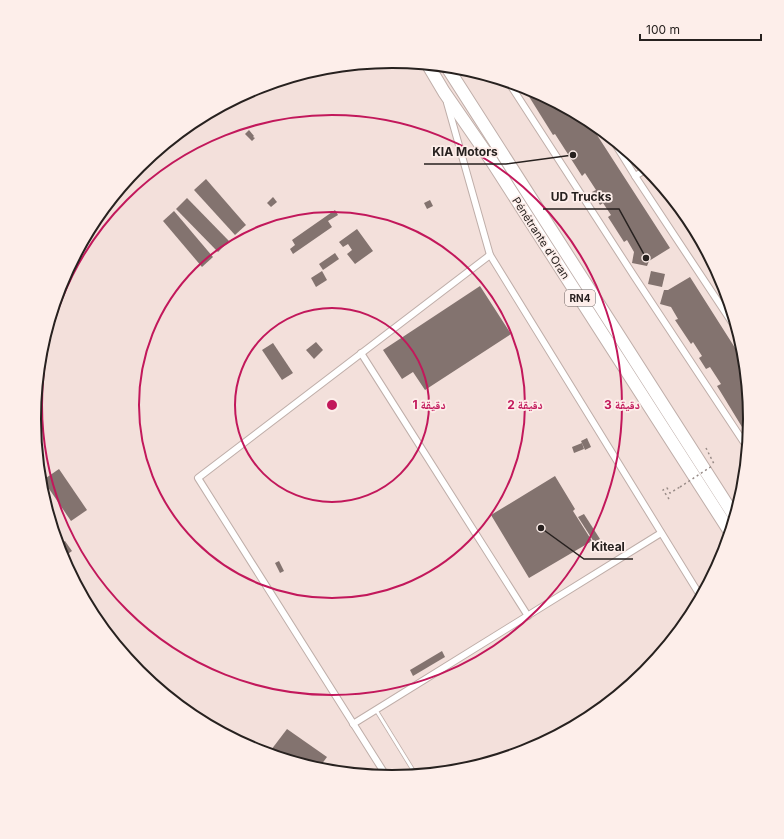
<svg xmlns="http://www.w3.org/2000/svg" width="784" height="839" font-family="Inter,'Noto Naskh Arabic',sans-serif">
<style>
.building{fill:#83736f}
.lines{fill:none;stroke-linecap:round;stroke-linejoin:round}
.lane-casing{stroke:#bfaea9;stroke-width:4.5}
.street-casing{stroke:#bfaea9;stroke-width:8}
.highway-casing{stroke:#bfaea9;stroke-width:14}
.path{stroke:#988b87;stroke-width:1.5;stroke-dasharray:2 3;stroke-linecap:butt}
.lane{stroke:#fff;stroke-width:3}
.street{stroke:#fff;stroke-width:6}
.highway{stroke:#fff;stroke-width:12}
.path-bridge{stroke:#988b87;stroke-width:1.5;stroke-dasharray:2 3;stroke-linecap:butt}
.ring{fill:none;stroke:#c2185b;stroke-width:2}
.labels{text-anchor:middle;stroke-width:3.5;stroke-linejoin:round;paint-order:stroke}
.shield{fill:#fdeeea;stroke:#675e5c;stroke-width:1}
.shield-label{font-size:10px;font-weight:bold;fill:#27211f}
.street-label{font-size:11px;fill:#27211f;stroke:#fdeeea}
.rim{fill:none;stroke:#27211f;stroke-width:2}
.centre{fill:#c2185b;stroke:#fdeeea;stroke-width:2}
.ring-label{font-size:12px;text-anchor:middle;font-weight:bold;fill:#c2185b;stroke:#fdeeea;stroke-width:3.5;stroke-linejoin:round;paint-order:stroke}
.leader{fill:none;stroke:#27211f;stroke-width:1.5}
.callout-dot{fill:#27211f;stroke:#fdeeea;stroke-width:1.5}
.callout-label{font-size:12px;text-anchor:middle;font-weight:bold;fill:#27211f;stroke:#fdeeea;stroke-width:3.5;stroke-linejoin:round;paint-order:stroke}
</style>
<rect width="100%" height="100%" fill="#f3e0db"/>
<!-- building -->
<g class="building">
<polygon points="523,87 529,89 575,113 578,119 582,117 588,121 670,248 649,261 647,266 632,263 634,252 627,240 624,242 608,217 611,215 603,203 600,205 592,192 596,190 585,173 582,176 555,134 553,135"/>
<polygon points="249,130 254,136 253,137 255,138 252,141 245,134"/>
<polygon points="206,179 246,225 235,235 194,190"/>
<polygon points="273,197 277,202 271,207 267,203"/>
<polygon points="187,198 229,241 218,252 176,209"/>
<polygon points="430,200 433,206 427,209 424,203"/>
<polygon points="335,210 338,215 328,221 332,227 293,254 290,249 295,245 292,240"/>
<polygon points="174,211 213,257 202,267 163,221"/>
<polygon points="357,229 373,251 355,264 347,254 352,250 348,244 343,247 339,242"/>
<polygon points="335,253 339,259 323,270 319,264"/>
<polygon points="322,271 327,280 316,287 311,278"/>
<polygon points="651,271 665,274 662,287 648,284"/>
<polygon points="690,277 744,362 750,420 749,427 746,429 742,427 717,386 721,384 710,367 706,369 699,358 702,356 693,342 691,344 675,320 678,319 671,307 660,304 664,290 668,290"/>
<polygon points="480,286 511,334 425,390 413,372 402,379 383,350"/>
<polygon points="725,290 729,302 728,302 722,292"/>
<polygon points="316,342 323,350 314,359 306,350"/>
<polygon points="273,343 293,373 282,380 262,350"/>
<polygon points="587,438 591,447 585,450 581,441"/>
<polygon points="582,443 584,449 574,453 572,447"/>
<polygon points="59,469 87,510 71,521 43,480"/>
<polygon points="555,476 575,509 573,511 592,541 529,578 491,515"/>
<polygon points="584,514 600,539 594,542 578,517"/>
<polygon points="65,541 72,551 65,556 69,562 66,565 61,556 58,545"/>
<polygon points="279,561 284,571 280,573 275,563"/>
<polygon points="442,651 445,657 413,676 410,670"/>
<polygon points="287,729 327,757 318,769 268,754"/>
</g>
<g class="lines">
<!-- lane casing -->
<g class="lane-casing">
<polyline id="lane" points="376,710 416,775"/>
</g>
<!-- street casing -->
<g class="street-casing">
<g id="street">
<polyline points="509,83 634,276 747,447"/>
<polyline points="447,103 490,255 701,597"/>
<polyline points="612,139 635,176 737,330"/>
<polyline points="635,176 647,169"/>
<polyline points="361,353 528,616"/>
<polyline points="353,724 661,533"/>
<polyline points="387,777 198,478 490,255"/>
</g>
</g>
<!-- highway casing -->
<g class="highway-casing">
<g id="highway">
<polyline points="428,65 444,92 491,160 730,532"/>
<polyline points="447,67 735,517"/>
</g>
</g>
<!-- path -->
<g class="path">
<polyline points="706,448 714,464 713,465"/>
<polyline points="669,499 663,490 667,488 670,493 680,487"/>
</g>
<!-- lane -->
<use href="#lane" class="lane"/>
<!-- street -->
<use href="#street" class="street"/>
<!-- highway -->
<use href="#highway" class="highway"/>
<!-- path-bridge -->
<polyline class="path-bridge" points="680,487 712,466"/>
</g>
<!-- distance rings -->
<g class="ring">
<circle cx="332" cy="405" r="97"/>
<circle cx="332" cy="405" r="193"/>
<circle cx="332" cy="405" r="290"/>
</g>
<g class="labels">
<!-- shield labels -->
<rect class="shield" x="565" y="290" width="30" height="16" rx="3"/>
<g class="shield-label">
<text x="580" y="302">RN4</text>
</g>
<!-- street labels -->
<g class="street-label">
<text transform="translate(541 238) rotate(57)" y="4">Pénétrante d'Oran</text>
</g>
</g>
<!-- crop -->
<path d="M0 0H784V839H0ZM41 419a351 351 0 1 1 702 0a351 351 0 1 1-702 0Z" fill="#fdeeea" fill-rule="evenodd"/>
<path class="rim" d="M41 419a351 351 0 1 1 702 0a351 351 0 1 1-702 0Z"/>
<circle cx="332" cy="405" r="6" class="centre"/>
<g class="ring-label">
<text x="429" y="409">1 دقيقة</text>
<text x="525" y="409">2 دقيقة</text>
<text x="622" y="409">3 دقيقة</text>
</g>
<!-- callouts -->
<path class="leader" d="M573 155L506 164H424M646 258L619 209H543M541 528L584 559H633"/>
<g class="callout-dot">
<circle cx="573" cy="155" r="4"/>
<circle cx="646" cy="258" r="4"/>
<circle cx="541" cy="528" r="4"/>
</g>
<g class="callout-label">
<text x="465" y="156">KIA Motors</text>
<text x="581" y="201">UD Trucks</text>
<text x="608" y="551">Kiteal</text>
</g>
<!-- scale -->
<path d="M640 34v6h121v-6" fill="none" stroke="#27211f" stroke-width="2"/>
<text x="646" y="34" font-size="12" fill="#27211f" stroke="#fdeeea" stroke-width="3" paint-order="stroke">100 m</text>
</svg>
